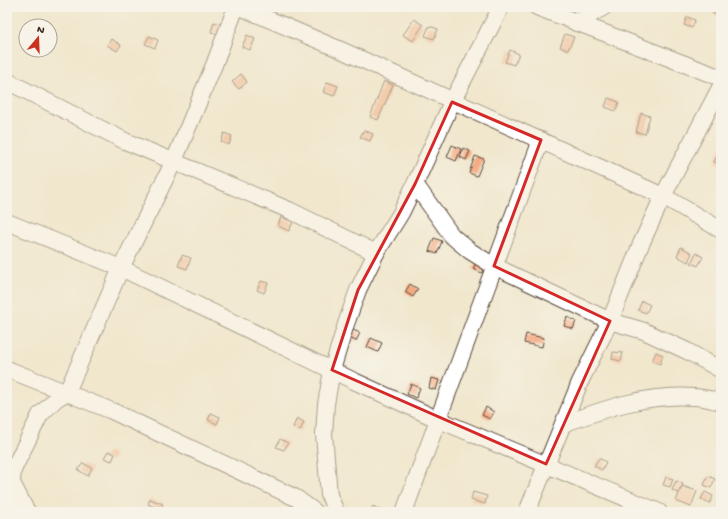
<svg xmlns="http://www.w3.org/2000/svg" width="728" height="519" font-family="'Gochi Hand',sans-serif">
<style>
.building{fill:#f6a880}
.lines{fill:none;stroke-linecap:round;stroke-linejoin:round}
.street-casing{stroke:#564638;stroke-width:18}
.street{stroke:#fff;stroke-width:16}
.marked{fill:none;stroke:#d62828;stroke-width:3;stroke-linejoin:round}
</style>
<rect width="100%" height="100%" fill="#f7f3e8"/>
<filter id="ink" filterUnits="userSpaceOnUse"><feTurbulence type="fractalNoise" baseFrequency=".025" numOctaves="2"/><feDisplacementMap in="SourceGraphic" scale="8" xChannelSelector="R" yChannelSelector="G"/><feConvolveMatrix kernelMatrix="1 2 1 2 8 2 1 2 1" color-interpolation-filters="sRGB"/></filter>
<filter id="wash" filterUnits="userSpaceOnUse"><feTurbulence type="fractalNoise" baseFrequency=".012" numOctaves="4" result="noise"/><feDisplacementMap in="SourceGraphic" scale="16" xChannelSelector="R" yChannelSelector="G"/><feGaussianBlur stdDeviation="0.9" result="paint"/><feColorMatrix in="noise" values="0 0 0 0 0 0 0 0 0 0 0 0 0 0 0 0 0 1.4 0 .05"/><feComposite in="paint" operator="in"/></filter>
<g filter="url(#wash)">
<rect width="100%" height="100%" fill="#f0e7cd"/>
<g id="blocks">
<!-- building -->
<g class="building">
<polygon points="715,7 721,7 721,17 712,13"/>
<polygon points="687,17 695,20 692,28 684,25"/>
<polygon points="414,19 423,25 413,41 403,35"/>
<polygon points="214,22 230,27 227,37 211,32"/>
<polygon points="429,26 438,29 434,39 425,36"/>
<polygon points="565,34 574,37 568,50 560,47"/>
<polygon points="247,35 255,39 250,50 242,47"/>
<polygon points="149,36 158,40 155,48 145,44"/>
<polygon points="111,39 121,45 117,51 107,45"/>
<polygon points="510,50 519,54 514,65 505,62"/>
<polygon points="241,74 247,82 239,89 232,82"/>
<polygon points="384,81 393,85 378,120 370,117"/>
<polygon points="327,82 338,86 334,96 323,92"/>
<polygon points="608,98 619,102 616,111 605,107"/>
<polygon points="641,113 650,116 645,134 636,132"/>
<polygon points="364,130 373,134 370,141 360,137"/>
<polygon points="224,133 232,136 229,145 221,142"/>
<polygon points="452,145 461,149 456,161 447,157"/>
<polygon points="721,147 721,165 714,162"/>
<polygon points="463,148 470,151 466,160 460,157"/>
<polygon points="475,156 484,159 477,176 469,173"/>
<polygon points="281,217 293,222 289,231 278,226"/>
<polygon points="434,238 442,241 437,254 429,251"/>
<polygon points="681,247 692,253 688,262 677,256"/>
<polygon points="696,253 703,257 698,266 691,263"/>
<polygon points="182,255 191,258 187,269 178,266"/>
<polygon points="477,261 485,265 482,273 473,269"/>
<polygon points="261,281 268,283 264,293 257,290"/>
<polygon points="410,284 418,289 413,297 405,292"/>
<polygon points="642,301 650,305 646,313 638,310"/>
<polygon points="567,317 576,321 573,329 564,326"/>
<polygon points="353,330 360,333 356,341 349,338"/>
<polygon points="526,334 544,338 542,347 524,343"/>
<polygon points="371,338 382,343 378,352 367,347"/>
<polygon points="613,352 623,353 621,361 612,359"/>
<polygon points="656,352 663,355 660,364 652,361"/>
<polygon points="431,378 439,380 436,390 429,388"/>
<polygon points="411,384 420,388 416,398 407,394"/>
<polygon points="486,407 494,412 490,419 482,415"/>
<polygon points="211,413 220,417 217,424 208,420"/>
<polygon points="297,418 304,422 300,431 293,427"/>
<polygon points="280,439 288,443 284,450 276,447"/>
<polygon points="108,451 115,454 112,461 104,458"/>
<polygon points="599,458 606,462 602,470 594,466"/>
<polygon points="83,463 92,468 88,476 78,470"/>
<polygon points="708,476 715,479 711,488 704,485"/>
<polygon points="666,477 673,479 670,487 663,485"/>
<polygon points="676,481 683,484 678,493 672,490"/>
<polygon points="682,486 697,491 691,507 676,501"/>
<polygon points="473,492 487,496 485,504 471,500"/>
<polygon points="705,492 713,496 710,503 701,499"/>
<polygon points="150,499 163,504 160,510 148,504"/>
<polygon points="373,506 382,511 381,512 370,512"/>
</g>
</g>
</g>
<g filter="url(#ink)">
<use href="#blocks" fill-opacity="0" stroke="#564638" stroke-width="1"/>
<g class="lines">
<!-- street casing -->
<g class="street-casing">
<g id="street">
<polyline points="240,7 341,50 663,196 721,230"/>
<polyline points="537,7 721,78"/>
<polyline points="576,23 604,7"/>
<polyline points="7,81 125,141 289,210 376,253"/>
<polyline points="415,184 452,236 470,251 494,266 610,321 644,331 687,351 721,370"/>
<polyline points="7,222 121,268 354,381 437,419 659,512"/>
<polyline points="7,369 112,411 296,498 315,512"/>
<path d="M563 424C604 409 649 393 694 397 703 397 712 400 721 402"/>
<polyline points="7,507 28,512"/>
<polyline points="27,512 12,483 13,470 40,415 56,399 67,392 121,268 174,161 214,65 236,7"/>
<polyline points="336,512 329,495 324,434 326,404 332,370 346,324 358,290 376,253 401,213 415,184 452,102 501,7"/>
<polyline points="404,512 541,140"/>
<polyline points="527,512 580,382 610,321 641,244 663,196 721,86"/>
</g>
</g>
<!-- street -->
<use href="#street" class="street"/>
</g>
</g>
<!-- marked area -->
<path d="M0 0H728V519H0ZM452 102 541 140 494 266 610 321 546 464 332 370 358 290 415 184Z" fill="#f0e7cd" fill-opacity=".55" fill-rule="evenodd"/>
<path class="marked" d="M452 102 541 140 494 266 610 321 546 464 332 370 358 290 415 184Z"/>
<!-- margin -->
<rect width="728" height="519" fill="none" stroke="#f7f3e8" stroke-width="24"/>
<!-- north arrow -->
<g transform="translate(38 38) rotate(19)"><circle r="19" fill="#f7f3e8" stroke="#aca397"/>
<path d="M0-3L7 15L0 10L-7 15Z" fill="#c8321e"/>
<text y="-6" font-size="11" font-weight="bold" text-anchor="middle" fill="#3b2a1e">N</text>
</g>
</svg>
